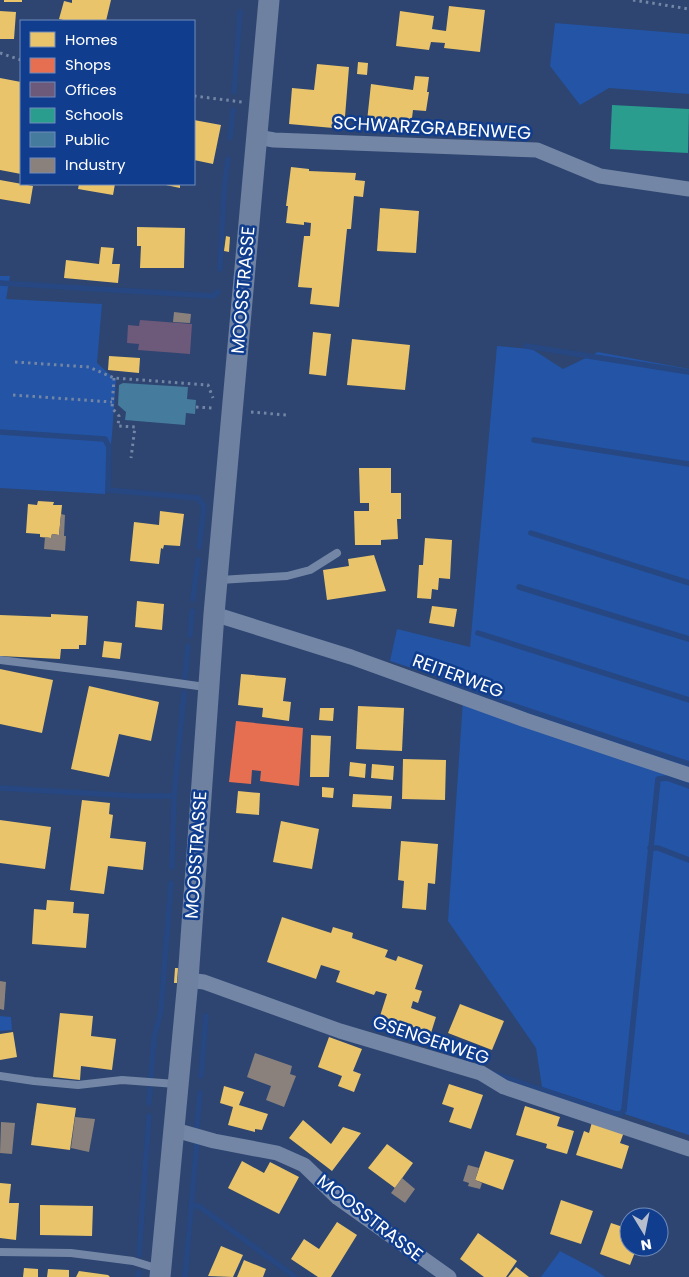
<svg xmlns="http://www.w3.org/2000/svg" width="689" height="1277" font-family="Poppins,sans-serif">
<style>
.green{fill:#2354a5}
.homes{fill:#e9c46a}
.shops{fill:#e76f51}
.offices{fill:#6d597a}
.schools{fill:#2a9d8f}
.public{fill:#457b9d}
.industry{fill:#8a817c}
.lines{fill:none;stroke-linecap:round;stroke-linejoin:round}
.stream{stroke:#264781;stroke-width:5.5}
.path{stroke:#7486a5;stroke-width:3;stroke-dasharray:2.5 4;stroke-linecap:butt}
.lane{stroke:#7486a5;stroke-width:8}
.street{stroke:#7486a5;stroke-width:15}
.secondary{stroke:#6f81a1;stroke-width:21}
.labels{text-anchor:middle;stroke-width:5;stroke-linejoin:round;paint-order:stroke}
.street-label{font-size:18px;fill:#fff;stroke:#103d8d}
</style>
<rect width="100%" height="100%" fill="#2d4570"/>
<!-- green -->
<g class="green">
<polygon points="555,23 689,34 689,94 609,88 580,105 550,66"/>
<polygon points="0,276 10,276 6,299 102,304 97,363 116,380 112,435 105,494 0,488"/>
<polygon points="497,346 532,349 563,369 598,352 689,369 689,1135 542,1087 536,1048 448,921 464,685 390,661 397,629 470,647"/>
<polygon points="0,1016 11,1017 12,1030 0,1031"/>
<polygon points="560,1251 594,1269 605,1277 541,1277"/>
</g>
<!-- homes -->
<g class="homes">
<rect x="4" y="0" width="18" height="2"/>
<polygon points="72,0 111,0 106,21 68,21 59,19 64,1 72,3"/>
<polygon points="449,6 485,10 480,52 444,48 445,43 431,42 429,50 396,46 400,11 434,16 432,29 446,31"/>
<polygon points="0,11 16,12 14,39 0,39"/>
<polygon points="358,62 368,63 367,75 357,74"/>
<polygon points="317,64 349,67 344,129 289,124 292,88 314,90"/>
<polygon points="415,76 429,77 427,92 429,92 426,111 413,110 411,126 367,121 371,84 413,90"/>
<polygon points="0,78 21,82 21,174 0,170"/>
<polygon points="194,120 221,125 213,164 194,160"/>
<polygon points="291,167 309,169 309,171 356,173 355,180 365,181 363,197 354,196 351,229 347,229 339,307 310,304 312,288 298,287 304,236 310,236 311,223 304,222 304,225 286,223 288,206 286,206"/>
<polygon points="0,180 33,186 30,204 0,199"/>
<polygon points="79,184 115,184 113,195 78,189"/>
<polygon points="161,184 180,184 180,188"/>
<polygon points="380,208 419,211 416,253 377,251"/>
<polygon points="137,227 185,228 184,268 140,268 141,246 137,246"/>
<polygon points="226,236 230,237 229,252 224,251"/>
<polygon points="101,247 114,248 112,264 120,264 118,283 64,278 66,260 99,264"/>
<polygon points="313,332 331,334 326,376 309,374"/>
<polygon points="352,339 410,345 405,390 347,385"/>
<polygon points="109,356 140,358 139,373 108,370"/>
<polygon points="359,468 391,468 391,493 401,493 401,519 397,519 398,539 381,540 381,545 355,545 354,511 369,511 369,503 360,503"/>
<polygon points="38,501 54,502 53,505 62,505 59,535 52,534 51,538 40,537 40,534 26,533 28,504 37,505"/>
<polygon points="160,511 184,514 180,546 164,545 163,549 161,548 159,564 130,561 134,522 159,525"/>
<polygon points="425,538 452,540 450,579 439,578 438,590 432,589 431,599 417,598 419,565 423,565"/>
<polygon points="374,555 386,591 327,600 323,570 349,566 348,559"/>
<polygon points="137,601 164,604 162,630 135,627"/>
<polygon points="432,606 457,609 454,627 429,623"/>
<polygon points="51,614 88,616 86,645 79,645 79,649 61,649 60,659 0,656 0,615 51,617"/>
<polygon points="104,641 122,643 120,659 102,657"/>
<polygon points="0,669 53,680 42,733 0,724"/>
<polygon points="241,674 286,678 283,701 291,702 289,721 262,717 263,708 238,705"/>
<polygon points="89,686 159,702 151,741 119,734 109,777 71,769"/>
<polygon points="358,706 404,708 402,751 356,749"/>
<polygon points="320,708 334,708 333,721 319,720"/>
<polygon points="311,735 331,736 329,777 310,777"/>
<polygon points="403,759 446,760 445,800 402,799"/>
<polygon points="350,762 366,764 365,778 349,776"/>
<polygon points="372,764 394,766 393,780 371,778"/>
<polygon points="322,787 334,788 333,798 322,797"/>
<polygon points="238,791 260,793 259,815 236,813"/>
<polygon points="353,794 392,796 391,809 352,807"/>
<polygon points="82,800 110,803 109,814 113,815 110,838 146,842 143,870 108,866 104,894 70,890"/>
<polygon points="0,820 51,827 45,869 0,863"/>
<polygon points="281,821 319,829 312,869 273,862"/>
<polygon points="401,841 438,844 435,884 428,883 426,910 402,908 404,881 398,880"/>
<polygon points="47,900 74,902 73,913 89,914 86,948 32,944 34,909 46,910"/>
<polygon points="282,917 331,933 333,927 353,933 352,938 388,950 385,957 396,961 398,956 423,965 415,989 422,991 418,1003 413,1001 411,1008 436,1017 431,1033 380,1016 387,994 376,991 374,995 336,982 340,971 321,965 316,979 267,962"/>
<polygon points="175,968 178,968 177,983 174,983"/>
<polygon points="460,1004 504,1021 492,1050 448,1033"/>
<polygon points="60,1013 93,1016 91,1036 116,1039 112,1070 81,1066 80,1080 53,1077"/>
<polygon points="13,1032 17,1057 0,1060 0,1034"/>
<polygon points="329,1037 362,1049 353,1071 361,1074 354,1092 338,1086 342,1076 318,1067"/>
<polygon points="449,1084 483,1095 471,1129 449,1122 454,1108 442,1104"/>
<polygon points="224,1086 244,1092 239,1105 268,1114 262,1130 255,1129 255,1132 228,1125 233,1107 220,1103"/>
<polygon points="37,1103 76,1108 70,1150 31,1145"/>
<polygon points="525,1106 560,1117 557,1126 574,1131 567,1154 546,1148 547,1144 516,1135"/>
<polygon points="303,1120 331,1144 343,1127 361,1133 332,1171 289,1138"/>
<polygon points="592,1122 624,1132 620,1143 629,1146 622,1169 576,1155 584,1131 589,1133"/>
<polygon points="387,1144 413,1163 395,1188 368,1168"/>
<polygon points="485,1151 514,1160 503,1190 475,1180"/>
<polygon points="242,1161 264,1173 270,1162 299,1177 279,1214 228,1188"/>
<polygon points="0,1183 11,1184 9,1203 19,1203 16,1240 0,1238"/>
<polygon points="561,1200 593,1211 581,1244 550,1234"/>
<polygon points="40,1205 93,1206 92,1236 40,1235"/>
<polygon points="337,1222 357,1235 331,1277 318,1277 291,1259 304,1239 319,1249"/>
<polygon points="611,1223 629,1229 629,1247 637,1247 630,1265 600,1254"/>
<polygon points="478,1233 517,1261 506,1277 484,1277 460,1259"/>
<polygon points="221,1246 243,1255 233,1277 208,1276"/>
<polygon points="244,1260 266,1269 263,1277 237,1277"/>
<polygon points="516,1267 529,1277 508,1277"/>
<polygon points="24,1268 38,1269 38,1277 23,1277"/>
<polygon points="48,1269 69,1270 69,1277 47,1277"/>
<polygon points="79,1271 108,1275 110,1277 76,1277"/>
</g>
<!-- shops -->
<polygon class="shops" points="236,721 303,728 299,786 260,781 261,771 252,770 251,784 229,782"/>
<!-- offices -->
<polygon class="offices" points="140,320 192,324 190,354 138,350 139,344 127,343 128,325 139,326"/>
<!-- schools -->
<polygon class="schools" points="612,105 689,109 688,153 610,149"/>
<!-- public -->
<polygon class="public" points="123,383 188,387 187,399 196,400 195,414 186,413 185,425 125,420 126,412 118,405 119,385"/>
<!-- industry -->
<g class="industry">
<polygon points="174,312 191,314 190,323 173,322"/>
<polygon points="61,514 65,515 64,536 66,536 65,551 44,549 45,537 51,538 52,534 59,535"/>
<polygon points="0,981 6,982 4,1010 0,1009"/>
<polygon points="255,1053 292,1066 290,1074 296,1076 284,1107 266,1100 271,1086 247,1077"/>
<polygon points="75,1117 95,1119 89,1152 71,1148"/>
<polygon points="1,1122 15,1123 12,1154 0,1153"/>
<polygon points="468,1165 479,1168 475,1180 482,1183 480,1189 468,1186 469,1183 463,1181"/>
<polygon points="402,1178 415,1189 405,1203 391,1193"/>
</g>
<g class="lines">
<!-- stream -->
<g class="stream">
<polyline points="234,92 240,12"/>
<polyline points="230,138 233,110"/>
<polyline points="220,269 224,191 228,159"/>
<polyline points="0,283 213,296 218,292"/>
<polyline points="526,346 689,372"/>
<polyline points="0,432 105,439 109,447 108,490 198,498 204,506 199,547"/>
<polyline points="534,440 689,464"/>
<polyline points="531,533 689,583"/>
<polyline points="519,587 689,639"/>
<polyline points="193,599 198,560"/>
<polyline points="478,633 689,700"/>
<polyline points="190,635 192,611"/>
<polyline points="185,677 188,646"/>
<polyline points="439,681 689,764"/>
<polyline points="0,788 134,796 174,796"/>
<polyline points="650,848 658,848 689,860"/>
<polyline points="172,867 174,796 184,693"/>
<polyline points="492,1073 615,1114 621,1114 624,1110 658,779 667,778 689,786"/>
<polyline points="201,1076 206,1016"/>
<polyline points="151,1077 154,1038 161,1011 171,883"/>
<polyline points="149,1103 150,1089"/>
<polyline points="197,1127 200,1093"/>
<polyline points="191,1205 200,1207 295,1277"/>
<polyline points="139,1255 149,1116"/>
<polyline points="138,1277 139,1273"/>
<polyline points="185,1277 197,1141"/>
</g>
<!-- path -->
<g class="path">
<polyline points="633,0 689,9"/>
<polyline points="0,53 21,60"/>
<polyline points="194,96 242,102"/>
<polyline points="15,362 89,367 114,378 208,385 213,398"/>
<polyline points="114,378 112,408 119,416 118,426 135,427 131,458"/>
<polyline points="13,395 112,402"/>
<polyline points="196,407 213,408"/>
<polyline points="251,412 286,415"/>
</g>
<!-- lane -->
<g class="lane">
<polyline points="220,580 287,576 310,570 337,553"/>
<polyline points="0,660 114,674 198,686 207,685"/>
<polyline points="0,1076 34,1081 78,1085 122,1080 176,1084"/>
<polyline points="0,1252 71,1253 133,1261 159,1269"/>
</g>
<!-- street -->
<g class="street">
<polyline points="257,137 274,140 537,150 600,176 689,189"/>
<polyline points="214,614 351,657 525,720 689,775"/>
<polyline points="188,980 204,982 340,1031 481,1073 504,1087 689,1149"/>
<polyline points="175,1130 214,1141 277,1153 304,1165 338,1198 449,1277"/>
</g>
<!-- secondary -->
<polyline class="secondary" points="160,1277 188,980 214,614 269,0"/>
</g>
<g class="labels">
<!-- street labels -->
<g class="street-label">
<text transform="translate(432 128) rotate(3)" y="6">SCHWARZGRABENWEG</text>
<text transform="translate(243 290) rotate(-85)" y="6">MOOSSTRASSE</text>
<text transform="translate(458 676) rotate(20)" y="6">REITERWEG</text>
<text transform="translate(196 855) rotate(-86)" y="6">MOOSSTRASSE</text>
<text transform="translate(431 1040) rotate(18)" y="6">GSENGERWEG</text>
<text transform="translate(370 1218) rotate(38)" y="6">MOOSSTRASSE</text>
</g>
</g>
<!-- legend -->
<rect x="20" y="20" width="175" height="165" fill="#103d8d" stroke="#708bbb"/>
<rect x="30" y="32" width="25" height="15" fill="#e9c46a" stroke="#708bbb"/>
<text x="65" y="45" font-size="15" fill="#ffffff">Homes</text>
<rect x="30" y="58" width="25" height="15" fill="#e76f51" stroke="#708bbb"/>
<text x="65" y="70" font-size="15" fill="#ffffff">Shops</text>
<rect x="30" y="82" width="25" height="15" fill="#6d597a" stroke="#708bbb"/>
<text x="65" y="95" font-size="15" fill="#ffffff">Offices</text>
<rect x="30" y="108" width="25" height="15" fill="#2a9d8f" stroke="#708bbb"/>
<text x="65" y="120" font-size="15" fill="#ffffff">Schools</text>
<rect x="30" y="132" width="25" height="15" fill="#457b9d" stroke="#708bbb"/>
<text x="65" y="145" font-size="15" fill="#ffffff">Public</text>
<rect x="30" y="158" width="25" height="15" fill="#8a817c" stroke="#708bbb"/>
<text x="65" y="170" font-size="15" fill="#ffffff">Industry</text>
<!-- north arrow -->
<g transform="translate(644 1232) rotate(170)"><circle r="24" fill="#103d8d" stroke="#708bbb"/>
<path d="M0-4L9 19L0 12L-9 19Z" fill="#b6becd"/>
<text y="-8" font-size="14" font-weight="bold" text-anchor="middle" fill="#ffffff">N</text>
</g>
</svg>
